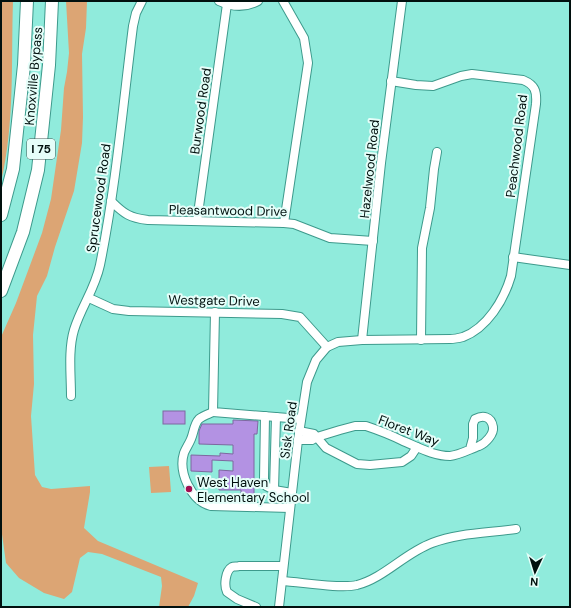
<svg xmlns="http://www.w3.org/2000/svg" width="571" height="608" font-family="'DM Sans',sans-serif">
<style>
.green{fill:#dca574}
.building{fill:#b392e3;stroke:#7e67a0}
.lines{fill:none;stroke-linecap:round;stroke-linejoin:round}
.minor-casing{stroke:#3d9a8c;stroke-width:10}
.highway-casing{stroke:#3d9a8c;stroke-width:14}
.minor{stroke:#fff;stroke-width:8}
.highway{stroke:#fff;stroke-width:12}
.poi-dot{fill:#a20d51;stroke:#e5fef9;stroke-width:1.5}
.labels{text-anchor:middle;stroke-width:4;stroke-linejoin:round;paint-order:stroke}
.shield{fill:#e5fef9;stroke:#455754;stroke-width:1}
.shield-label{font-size:12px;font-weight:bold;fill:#01100e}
.street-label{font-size:13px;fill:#01100e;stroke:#e5fef9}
.poi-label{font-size:13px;fill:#01100e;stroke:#e5fef9;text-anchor:start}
</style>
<rect width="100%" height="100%" fill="#90ebdc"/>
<!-- green -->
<g class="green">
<path d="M1 1H13C11 61 15 123 1 182Z"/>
<polygon points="66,1 87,1 86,28 82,54 83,117 82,143 74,191 55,247 47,276 37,296 33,335 34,384 31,416 35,475 42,487 51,489 90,486 90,492 84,528 98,541 198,583 194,596 188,607 159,607 162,586 161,577 102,554 88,552 80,558 72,592 64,599 44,593 19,578 6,563 1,527 1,337 16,303 42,233 51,199 61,130 64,88 67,72 69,53"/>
<polygon points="169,466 171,492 151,493 149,467"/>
</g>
<!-- building -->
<g class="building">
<rect x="163" y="411" width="22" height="13"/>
<polygon points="233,420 258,421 257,434 254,434 254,502 241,501 241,490 219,490 219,470 233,471 233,461 212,460 212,472 191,471 191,455 220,456 220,453 233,454 233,445 199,444 199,431 202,424 233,424"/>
</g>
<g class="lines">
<!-- minor casing -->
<g class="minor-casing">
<g id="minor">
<path d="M219 1C232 7 245 8 258 1"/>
<polyline points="283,1 304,38 308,63 284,223"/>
<path d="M111 201C124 214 130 218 148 220L284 223 294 224 330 238 373 241"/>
<polyline points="197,221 227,4"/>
<polyline points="513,257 570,265"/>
<polyline points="89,298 113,309 129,311 282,314 300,317 327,347"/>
<polyline points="215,312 213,412 301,419"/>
<polyline points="362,340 381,163 402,1"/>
<polyline points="421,340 422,248 430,208 434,169 437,152"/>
<path d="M71 396C71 375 68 350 74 330 81 307 95 289 100 265 116 186 123 105 133 26L136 13 142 1"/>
<path d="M213 412C209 414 203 416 199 419 194 424 194 432 191 439 189 444 186 448 184 453 178 472 191 501 211 506L290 508"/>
<polyline points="265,416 264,479 266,486 274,490 276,417"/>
<polyline points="299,431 314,434 326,448 357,464 370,465 402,462 411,456 417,447"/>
<path d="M298 440H312L317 437 340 430 355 426H366C378 430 391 435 403 441 418 447 433 456 450 456 460 455 470 449 479 446 486 443 494 434 493 427 491 416 483 415 475 419L473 424V438L470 449"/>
<polyline points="274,490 292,493"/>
<path d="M282 581C301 582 340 589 357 585 384 578 405 553 432 543 458 533 488 533 516 529"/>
<path d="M256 607 237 599 227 592C224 586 225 571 232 567 234 566 237 567 239 566H283"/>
<path d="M279 607 298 440 307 382 316 360 327 347 338 342 362 340 450 339C454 339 459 338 463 337 487 328 504 300 511 276L536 104C537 91 535 85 523 80L472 74 461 76 433 86 416 85 391 81"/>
</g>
</g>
<!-- highway casing -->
<g class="highway-casing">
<g id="highway">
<polyline points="1,215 13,169 24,65 27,1"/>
<polyline points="1,291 23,232 38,170 49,65 52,1"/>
</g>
</g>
<!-- minor -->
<use href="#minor" class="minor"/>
<!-- highway -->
<use href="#highway" class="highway"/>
</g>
<!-- markers -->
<circle class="poi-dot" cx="189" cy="489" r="4"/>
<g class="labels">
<!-- shield labels -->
<rect class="shield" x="27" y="139" width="28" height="20" rx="3"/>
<g class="shield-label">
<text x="41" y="153">I 75</text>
</g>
<!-- street labels -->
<g class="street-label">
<text transform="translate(33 76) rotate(-85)" y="5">Knoxville Bypass</text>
<text transform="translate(200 111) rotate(-82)" y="5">Burwood Road</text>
<text transform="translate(516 146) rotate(-83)" y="5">Peachwood Road</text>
<text transform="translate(369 169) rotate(-84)" y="5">Hazelwood Road</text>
<text transform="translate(98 198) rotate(-82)" y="5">Sprucewood Road</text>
<text transform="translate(228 210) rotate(1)" y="5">Pleasantwood Drive</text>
<text transform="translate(214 300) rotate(1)" y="5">Westgate Drive</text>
<text transform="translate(288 430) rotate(-82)" y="5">Sisk Road</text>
<text transform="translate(409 430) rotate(21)" y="5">Floret Way</text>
</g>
<!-- poi labels -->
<g class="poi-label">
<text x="197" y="487">West Haven<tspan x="197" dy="15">Elementary School</tspan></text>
</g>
</g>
<!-- border -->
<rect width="571" height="608" fill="none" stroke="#01100e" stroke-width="4"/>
<!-- north arrow -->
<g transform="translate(535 572) rotate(184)" stroke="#e5fef9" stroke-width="3" paint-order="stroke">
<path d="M0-3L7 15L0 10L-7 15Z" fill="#01100e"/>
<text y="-6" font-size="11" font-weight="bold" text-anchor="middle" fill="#01100e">N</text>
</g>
</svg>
